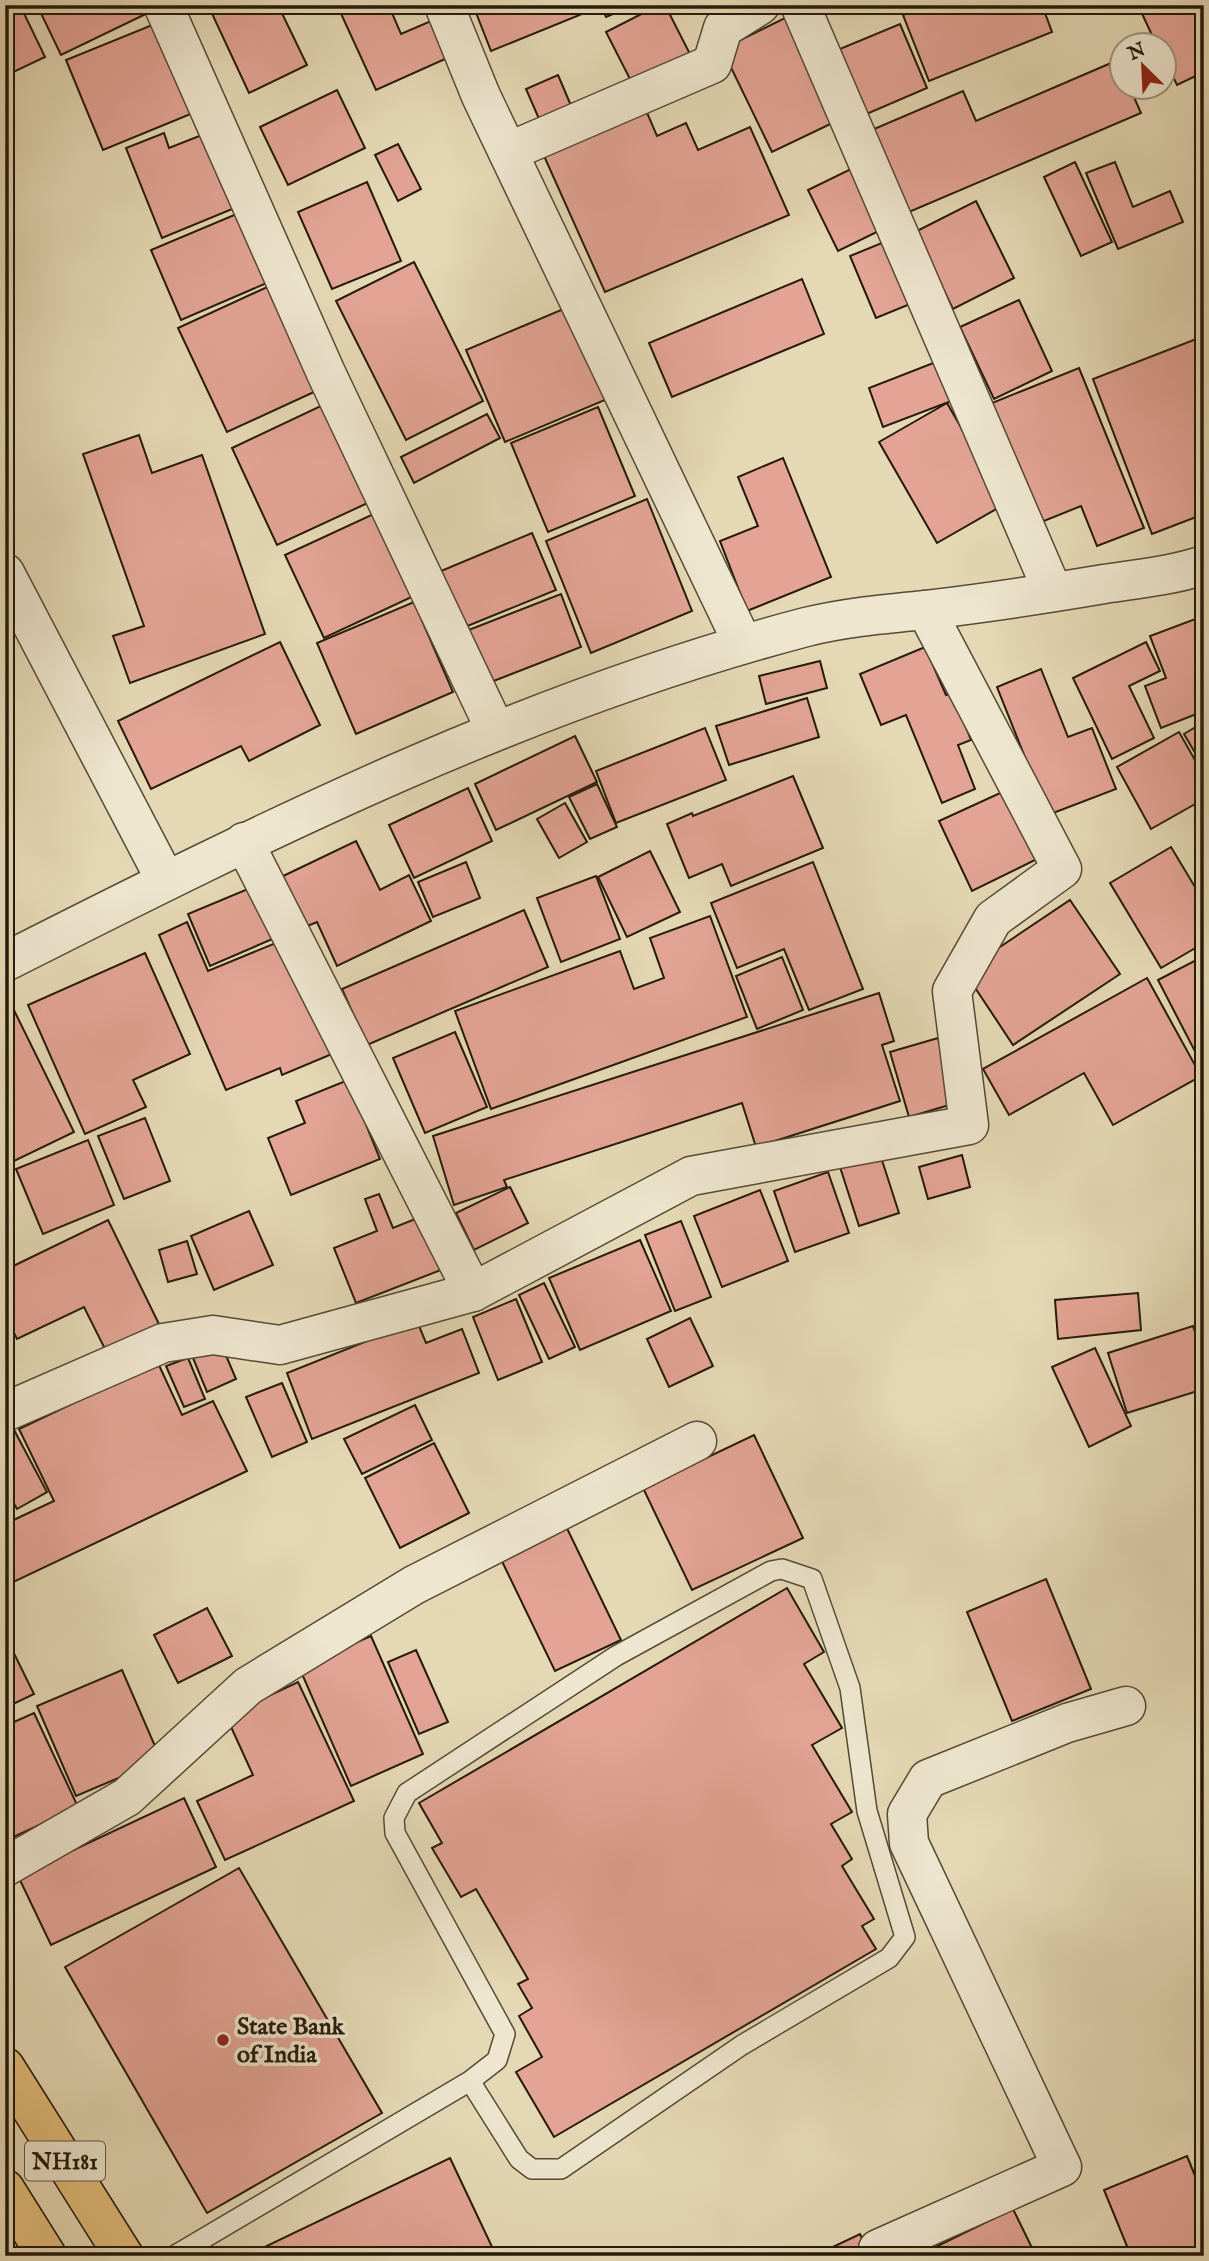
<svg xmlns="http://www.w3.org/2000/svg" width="1209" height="2261" font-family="'IM FELL English',serif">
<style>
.building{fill:#e3a495;stroke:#251a0b;stroke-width:2}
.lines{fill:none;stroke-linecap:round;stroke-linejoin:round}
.service-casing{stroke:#554a36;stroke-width:22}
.minor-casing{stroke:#554a36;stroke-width:41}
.tertiary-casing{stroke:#554a36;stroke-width:41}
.trunk-casing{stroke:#251a0b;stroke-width:41}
.service{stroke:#eee6cf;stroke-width:19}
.minor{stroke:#eee6cf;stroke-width:38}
.tertiary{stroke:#eee6cf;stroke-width:38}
.trunk{stroke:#e2bc7a;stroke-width:38}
.poi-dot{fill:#8f2418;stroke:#eee6cf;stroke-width:2.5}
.labels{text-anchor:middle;stroke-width:7;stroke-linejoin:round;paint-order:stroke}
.shield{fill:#eee6cf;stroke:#615746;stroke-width:2}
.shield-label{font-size:23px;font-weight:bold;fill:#251a0b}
.poi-label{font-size:24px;font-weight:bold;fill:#251a0b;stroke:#eee6cf;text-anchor:start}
</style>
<rect width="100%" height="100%" fill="#e5d9b5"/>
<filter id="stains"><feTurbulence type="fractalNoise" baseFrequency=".00286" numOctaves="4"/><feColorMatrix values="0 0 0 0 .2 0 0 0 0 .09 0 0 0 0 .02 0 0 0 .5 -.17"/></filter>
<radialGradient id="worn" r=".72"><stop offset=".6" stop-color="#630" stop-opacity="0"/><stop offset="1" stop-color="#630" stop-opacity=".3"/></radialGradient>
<!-- building -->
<g class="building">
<polygon points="5,5 20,5 45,57 5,76"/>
<polygon points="37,5 149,5 152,11 61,55"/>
<polygon points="208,5 278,5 307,65 249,93"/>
<polygon points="337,5 409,5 392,13 401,34 438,18 454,55 376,90"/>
<polygon points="473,5 585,5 587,12 491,51"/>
<polygon points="601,5 635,5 606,17"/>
<polygon points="659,5 665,5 690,54 632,83 606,32"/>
<polygon points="927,5 1042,5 1052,32 929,81 903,15"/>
<polygon points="1138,5 1204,5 1204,72 1177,85 1164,58 1164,46 1157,46"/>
<polygon points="793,14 843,118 772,152 722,49"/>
<polygon points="162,21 198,111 103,150 66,60"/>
<polygon points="900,24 927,88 862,116 835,51"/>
<polygon points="1118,60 1122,88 1130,88 1141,113 902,215 867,132 963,91 976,121"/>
<polygon points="558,75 575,115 543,128 526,89"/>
<polygon points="337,90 365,148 288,185 260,127"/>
<polygon points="642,101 657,136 686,123 698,150 750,127 789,215 605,292 540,147"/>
<polygon points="212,131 242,205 162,238 126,148 164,133 169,148"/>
<polygon points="398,144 421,189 398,201 375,155"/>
<polygon points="1075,162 1112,242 1081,256 1044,177"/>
<polygon points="1115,162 1133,207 1170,191 1183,222 1118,249 1086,173"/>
<polygon points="855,167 885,228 838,251 808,190"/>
<polygon points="367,182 401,261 332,289 298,212"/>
<polygon points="976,201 1014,278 953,309 915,232"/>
<polygon points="246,210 276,279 181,320 151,250"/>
<polygon points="894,238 920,300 876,318 850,256"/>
<polygon points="414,262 483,401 406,440 336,301"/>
<polygon points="802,279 824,334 672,397 649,343"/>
<polygon points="278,282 327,386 227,432 178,328"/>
<polygon points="1019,300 1052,371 994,399 960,327"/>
<polygon points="573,305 612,397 505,442 466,350"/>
<polygon points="1204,336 1204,514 1152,534 1093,379"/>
<polygon points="946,358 962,397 883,427 869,388"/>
<polygon points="1079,368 1144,528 1097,546 1081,506 1039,523 992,403"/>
<polygon points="327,403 372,501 277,545 232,448"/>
<polygon points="947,403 1005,504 937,543 879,442"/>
<polygon points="598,407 635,496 548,532 511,443"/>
<polygon points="487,414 500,438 414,483 401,457"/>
<polygon points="139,435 152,473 202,455 265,634 130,683 113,636 144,626 83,454"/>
<polygon points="783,458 831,577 747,611 720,541 758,526 738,477"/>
<polygon points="647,499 692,611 591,653 546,541"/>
<polygon points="380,511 418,594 324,638 285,555"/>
<polygon points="532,533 556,590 465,627 441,571"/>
<polygon points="561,594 581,647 486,684 466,631"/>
<polygon points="414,602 453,692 356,734 317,643"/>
<polygon points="1198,618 1204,633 1204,711 1161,728 1145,686 1166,678 1150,636"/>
<polygon points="280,642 320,725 249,761 241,746 151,789 118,721"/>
<polygon points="1146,642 1160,671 1129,686 1154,738 1112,759 1073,678"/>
<polygon points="925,647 946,695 952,693 971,740 958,745 975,789 942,803 906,715 881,725 860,674"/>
<polygon points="820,661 827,688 766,704 759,676"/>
<polygon points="1041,669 1068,737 1092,728 1116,789 1048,815 997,687"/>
<polygon points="807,698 819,737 729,765 716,726"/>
<polygon points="1204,722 1204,768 1184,734"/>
<polygon points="705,728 726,780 616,823 596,771"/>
<polygon points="1179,732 1204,776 1204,799 1151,829 1117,767"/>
<polygon points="575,736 597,782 496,830 475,784"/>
<polygon points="793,776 823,848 731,886 722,864 689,878 667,824 692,813 693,816"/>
<polygon points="597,784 617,827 590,839 569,797"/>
<polygon points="468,788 492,841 414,878 389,825"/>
<polygon points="1011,788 1043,856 972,891 939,821"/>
<polygon points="565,803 587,842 559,858 537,819"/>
<polygon points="356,841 380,890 409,875 431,921 337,966 317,922 305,927 281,877"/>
<polygon points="1171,847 1204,902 1204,943 1161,968 1110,883"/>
<polygon points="650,851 680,912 627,937 598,877"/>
<polygon points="466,862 480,898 433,917 418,882"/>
<polygon points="813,862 863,989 809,1010 784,949 737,968 711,903"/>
<polygon points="596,876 620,939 561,962 537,898"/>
<polygon points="255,886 277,937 210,966 188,914"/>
<polygon points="1070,900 1120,974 1013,1045 964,971"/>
<polygon points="524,910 548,967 367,1045 342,989"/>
<polygon points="710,916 747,1017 491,1109 455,1011 620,951 634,989 664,978 650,938"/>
<polygon points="187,922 208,971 283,940 332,1054 282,1075 280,1068 226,1090 159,935"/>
<polygon points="145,953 190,1054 133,1080 146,1107 85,1134 28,1005"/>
<polygon points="782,957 803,1010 757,1029 736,976"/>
<polygon points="1200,958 1204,965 1204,1059 1200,1061 1158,980"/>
<polygon points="1147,978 1201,1076 1113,1125 1084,1073 1009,1115 983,1069"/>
<polygon points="5,992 74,1132 12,1162 5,1149"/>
<polygon points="879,993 894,1041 882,1045 900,1101 756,1147 742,1103 504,1180 507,1187 454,1205 433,1136"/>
<polygon points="455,1032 487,1107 425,1133 393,1058"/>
<polygon points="938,1038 956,1103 909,1117 890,1052"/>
<polygon points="348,1080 380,1159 291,1195 268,1138 305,1123 296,1101"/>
<polygon points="145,1118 170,1181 124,1199 98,1136"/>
<polygon points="88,1140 114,1205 43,1234 16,1169"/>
<polygon points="880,1154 899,1213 859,1226 840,1167"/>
<polygon points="962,1155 970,1187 928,1199 919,1167"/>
<polygon points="828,1172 849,1233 795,1252 774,1191"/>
<polygon points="510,1187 528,1223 474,1250 456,1213"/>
<polygon points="760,1190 788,1261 722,1287 694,1216"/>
<polygon points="379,1194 393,1228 425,1215 446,1268 356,1303 334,1248 377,1231 365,1199"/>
<polygon points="249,1211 273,1265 214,1290 191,1236"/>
<polygon points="108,1220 159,1324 105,1349 84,1307 17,1339 5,1315 5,1270"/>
<polygon points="681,1221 711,1297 675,1311 645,1235"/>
<polygon points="640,1240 671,1311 580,1350 549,1278"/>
<polygon points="187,1241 197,1274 168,1282 159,1250"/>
<polygon points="544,1283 575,1347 549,1359 519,1295"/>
<polygon points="1138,1293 1141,1330 1058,1339 1055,1300"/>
<polygon points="516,1299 542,1362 498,1380 473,1317"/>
<polygon points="690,1318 713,1366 669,1387 647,1339"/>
<polygon points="417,1321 426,1343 462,1329 479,1373 312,1439 287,1373"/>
<polygon points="1193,1326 1204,1359 1204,1389 1127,1413 1108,1353"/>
<polygon points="222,1346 236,1379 207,1392 193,1358"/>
<polygon points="1095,1348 1131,1426 1089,1447 1052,1367"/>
<polygon points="188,1358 205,1399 184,1407 166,1366"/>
<polygon points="158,1363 182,1415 213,1401 247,1471 5,1586 5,1524 54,1501 19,1429"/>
<polygon points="282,1383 307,1442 272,1457 246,1397"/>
<polygon points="415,1405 432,1440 362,1474 344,1439"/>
<polygon points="13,1428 47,1492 17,1509 5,1487 5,1432"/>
<polygon points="754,1435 803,1538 692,1590 643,1488"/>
<polygon points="434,1443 469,1513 400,1548 365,1478"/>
<polygon points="563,1520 621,1640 555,1671 497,1551"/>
<polygon points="1046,1579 1091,1689 1012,1721 967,1612"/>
<polygon points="787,1588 824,1652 804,1664 842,1728 812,1745 852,1812 831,1824 852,1859 842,1866 874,1919 862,1926 876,1949 554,2137 516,2072 542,2057 519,2016 532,2008 518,1984 528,1979 476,1889 461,1897 432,1848 442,1843 419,1803"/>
<polygon points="207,1608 232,1656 178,1683 154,1635"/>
<polygon points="5,1635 34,1694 5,1708"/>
<polygon points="371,1636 423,1754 351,1786 299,1667"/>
<polygon points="416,1650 448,1722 419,1734 388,1662"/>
<polygon points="122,1670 161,1760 76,1796 37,1706"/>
<polygon points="298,1682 354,1801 225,1860 197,1801 253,1775 226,1716"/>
<polygon points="34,1713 78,1807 5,1841 5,1726"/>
<polygon points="184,1798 216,1867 51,1945 18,1876"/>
<polygon points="239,1868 382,2113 207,2213 65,1967"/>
<polygon points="1187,2156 1204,2198 1204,2256 1131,2256 1104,2190"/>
<polygon points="450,2158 494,2251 482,2256 246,2256"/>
<polygon points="1013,2209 1036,2256 924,2256 923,2253"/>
<polygon points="860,2234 870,2256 814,2256"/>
</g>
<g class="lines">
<!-- service casing -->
<g class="service-casing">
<polyline id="service" points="174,2256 470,2081 497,2060 505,2034 395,1833 394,1818 407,1793 616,1656 771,1571 782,1569 812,1579 850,1688 867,1811 905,1937 889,1958 742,2045 561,2169 532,2169 519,2159 470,2081"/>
</g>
<!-- minor casing -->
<g class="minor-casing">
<g id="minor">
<polyline points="163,5 326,373 495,729"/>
<polyline points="444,5 481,96 743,644"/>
<polyline points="800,5 1053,592"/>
<polyline points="508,152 712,64 723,28 760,5"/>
<polyline points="5,573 166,881"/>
<polyline points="244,842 473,1292"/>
<polyline points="5,1412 163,1343 213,1335 280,1345 473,1292 691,1176 969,1125 952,991 993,919 1062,869 926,610"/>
<polyline points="5,1867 127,1797 248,1686 414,1585 697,1441"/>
<polyline points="881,2256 878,2249 1062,2167 909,1843 907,1814 928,1779 1067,1723 1126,1706"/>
</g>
</g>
<!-- tertiary casing -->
<g class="tertiary-casing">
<path id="tertiary" d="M5 962C264 831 524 701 806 627 847 617 885 614 926 610 985 603 1045 594 1104 584 1137 579 1171 576 1204 565"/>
</g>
<!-- trunk casing -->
<g class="trunk-casing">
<g id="trunk">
<polyline points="5,2067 124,2256"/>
<polyline points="5,2189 47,2256"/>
</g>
</g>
<!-- service -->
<use href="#service" class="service"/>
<!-- minor -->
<use href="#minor" class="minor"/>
<!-- tertiary -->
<use href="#tertiary" class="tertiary"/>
<!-- trunk -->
<use href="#trunk" class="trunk"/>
</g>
<!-- markers -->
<circle class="poi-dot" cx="223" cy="2040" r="7"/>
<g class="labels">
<!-- shield labels -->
<rect class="shield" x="25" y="2141.5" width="80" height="39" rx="5"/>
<g class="shield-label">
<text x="65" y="2169">NH181</text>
</g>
<!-- poi labels -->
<g class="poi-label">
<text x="237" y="2034">State Bank<tspan x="237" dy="28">of India</tspan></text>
</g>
</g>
<!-- margin -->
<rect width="1209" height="2261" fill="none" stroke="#e5d9b5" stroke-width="28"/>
<rect x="7" y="7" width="1195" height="2247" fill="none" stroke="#251a0b" stroke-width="3.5"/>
<rect x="14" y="14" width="1181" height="2233" fill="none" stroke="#251a0b" stroke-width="2"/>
<!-- north arrow -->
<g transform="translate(1143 66) rotate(336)"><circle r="33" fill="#eee6cf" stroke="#9e9481" stroke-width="2"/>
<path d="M0-5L12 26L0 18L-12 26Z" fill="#8f2418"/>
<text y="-10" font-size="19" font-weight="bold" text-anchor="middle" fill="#251a0b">N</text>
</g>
<rect width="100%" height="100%" filter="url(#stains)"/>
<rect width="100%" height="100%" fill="url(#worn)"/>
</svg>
